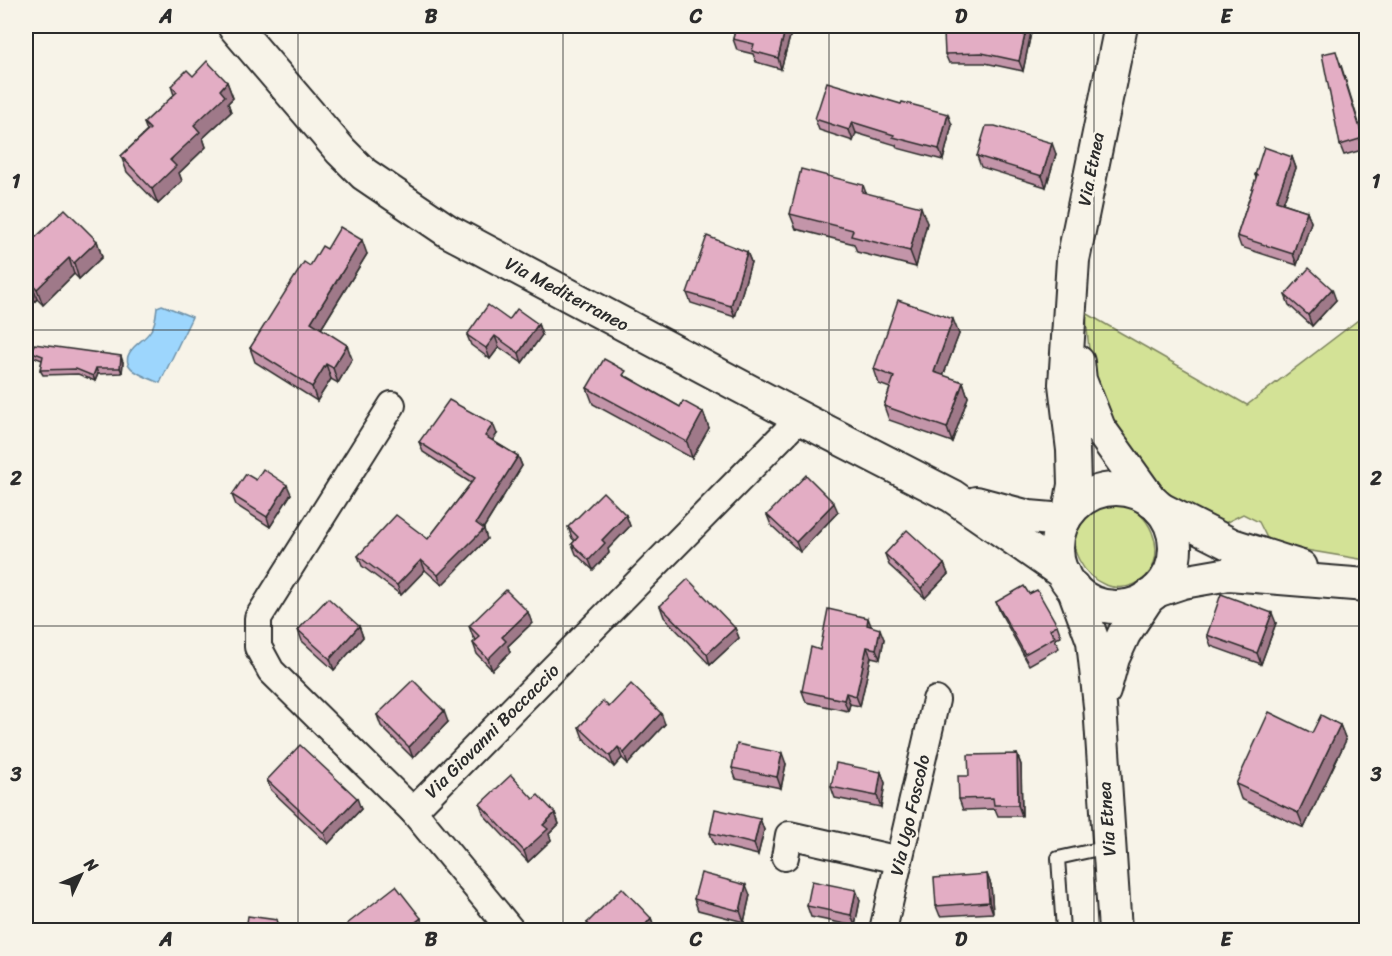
<svg xmlns="http://www.w3.org/2000/svg" width="1392" height="956" font-family="Sriracha,sans-serif">
<style>
.green{fill:#d3e296;stroke:#7f8660;stroke-width:1.5}
.water{fill:#9dd6fd;stroke:#6f92a9;stroke-width:1.5}
.lines{fill:none;stroke-linecap:round;stroke-linejoin:round}
.service-casing{stroke:#2b2b2b;stroke-width:16}
.minor-casing{stroke:#2b2b2b;stroke-width:30}
.tertiary-casing{stroke:#2b2b2b;stroke-width:36}
.service{stroke:#f7f3e8;stroke-width:12}
.minor{stroke:#f7f3e8;stroke-width:26}
.tertiary{stroke:#f7f3e8;stroke-width:32}
.wall{fill:#c395a9;stroke:#2b2b2b;stroke-width:1.5}
.shaded-wall{fill:#9f7989;stroke:#2b2b2b;stroke-width:1.5}
.building{fill:#e3adc4;stroke:#2b2b2b;stroke-width:1.5}
.grid{fill:none;stroke:#2b2b2b;stroke-width:1.5;stroke-opacity:0.55}
.labels{text-anchor:middle;stroke-width:5;stroke-linejoin:round;paint-order:stroke}
.street-label{font-size:18px;fill:#2b2b2b;stroke:#f7f3e8}
.neatline{fill:none;stroke:#2b2b2b;stroke-width:2}
.grid-label{font-size:20px;text-anchor:middle;font-weight:bold;fill:#2b2b2b}
</style>
<rect width="100%" height="100%" fill="#f7f3e8"/>
<filter id="ink" filterUnits="userSpaceOnUse"><feTurbulence type="fractalNoise" baseFrequency=".0167" numOctaves="2"/><feDisplacementMap in="SourceGraphic" scale="12" xChannelSelector="R" yChannelSelector="G"/><feConvolveMatrix kernelMatrix="1 2 1 2 8 2 1 2 1" color-interpolation-filters="sRGB"/></filter>
<g filter="url(#ink)">
<!-- green -->
<g class="green">
<path d="M1086 313 1247 405 1366 314V560L1270 544 1259 522 1243 514 1219 526C1208 520 1196 516 1185 509 1143 480 1101 414 1091 364 1088 347 1087 329 1086 313Z"/>
<path d="M1115 502C1133 506 1145 515 1152 532 1173 583 1106 612 1079 560 1069 541 1073 518 1092 507 1098 503 1108 503 1115 502Z"/>
</g>
<!-- water -->
<path class="water" d="M162 305 192 317 160 383C144 376 114 368 134 347 140 341 147 337 151 330 156 323 156 315 157 307Z"/>
<g class="lines">
<!-- service casing -->
<g class="service-casing">
<polyline id="service" points="1063,930 1058,858 1108,847"/>
</g>
<!-- minor casing -->
<g class="minor-casing">
<g id="minor">
<polyline points="392,405 258,618 258,647 271,671 413,811 800,418"/>
<polyline points="413,811 511,930"/>
<polyline points="785,857 789,835 899,860"/>
<polyline points="883,930 936,700"/>
</g>
</g>
<!-- tertiary casing -->
<g class="tertiary-casing">
<g id="tertiary">
<polyline points="234,26 341,151 364,174 448,231 800,418 952,496 1063,573"/>
<polyline points="1078,362 1080,380 1099,428 1152,502"/>
<circle cx="1116" cy="548" r="59"/>
<polyline points="976,503 1029,517 1064,520"/>
<polyline points="1159,508 1232,545 1301,567"/>
<polyline points="1069,512 1074,485 1073,450 1065,384 1073,260 1121,26"/>
<polyline points="1073,587 1093,641 1100,706 1115,930"/>
<polyline points="1156,591 1183,582 1229,574 1366,585"/>
<polyline points="1104,691 1113,658 1124,634 1149,596"/>
</g>
</g>
<!-- service -->
<use href="#service" class="service"/>
<!-- minor -->
<use href="#minor" class="minor"/>
<!-- tertiary -->
<use href="#tertiary" class="tertiary"/>
</g>
<!-- wall -->
<g class="wall">
<polygon points="736,26 793,26 781,69 756,62 753,54 737,50 733,39"/>
<polygon points="986,26 1031,26 1032,28 1023,71 985,63 949,63 945,54 985,32"/>
<polygon points="1340,62 1366,146 1366,149 1344,155 1340,145"/>
<polygon points="193,76 227,82 233,98 228,103 231,112 203,138 206,147 179,173 182,181 158,204 127,172 121,156 147,131 144,123 174,95 171,86"/>
<polygon points="815,119 952,125 943,160 897,148 896,145 856,133 853,141 819,130"/>
<polygon points="1056,154 1046,187 981,167 977,156"/>
<polygon points="1292,157 1296,168 1283,203 1307,211 1311,222 1297,265 1241,247 1237,236 1256,178 1255,175"/>
<polygon points="863,185 866,193 927,223 916,267 857,252 854,244 796,229 790,214"/>
<polygon points="26,236 97,241 102,257 79,279 74,274 43,305 37,299 26,311"/>
<polygon points="327,249 367,254 321,329 352,359 338,383 331,379 317,401 255,362 250,348 310,266"/>
<polygon points="747,252 751,262 735,317 691,303 687,293"/>
<polygon points="1285,295 1336,300 1312,326 1289,305"/>
<polygon points="538,324 542,335 522,363 499,347 490,359 471,345 467,335"/>
<polygon points="959,334 943,376 963,382 968,397 952,442 889,420 884,406 890,388 879,384 874,369"/>
<polygon points="32,352 123,362 122,373 98,374 95,381 78,374 43,375 40,370 42,360 34,357"/>
<polygon points="628,377 680,407 703,412 709,428 692,458 593,404 587,388"/>
<polygon points="497,434 492,441 518,456 522,466 483,529 487,539 442,585 425,570 401,595 362,566 358,556 428,539 471,483 423,452 419,442"/>
<polygon points="256,480 291,494 270,527 236,505 232,495"/>
<polygon points="838,512 800,552 771,525 767,515"/>
<polygon points="626,515 630,526 608,549 609,553 593,570 576,554 572,544 575,541 572,538 568,527"/>
<polygon points="885,554 944,564 948,574 925,598 889,565"/>
<polygon points="1029,594 1057,625 1061,636 1055,639 1059,648 1029,665 1000,612 996,602"/>
<polygon points="660,606 735,628 739,638 710,665 664,617"/>
<polygon points="532,623 508,646 510,652 492,670 477,654 473,643 476,640 473,637 469,626"/>
<polygon points="1276,623 1261,664 1211,646 1207,635"/>
<polygon points="359,626 363,637 334,670 302,641 298,630"/>
<polygon points="871,627 884,639 880,659 871,657 860,706 850,704 848,711 806,702 802,691 820,650"/>
<polygon points="609,707 665,724 628,764 622,758 614,767 583,738 579,727"/>
<polygon points="377,715 448,722 413,758 381,726"/>
<polygon points="1340,725 1346,740 1304,828 1241,799 1236,784 1312,733"/>
<polygon points="1017,754 1021,765 1022,816 998,816 995,809 963,810 959,799 969,776"/>
<polygon points="786,764 781,788 736,779 732,768"/>
<polygon points="881,772 885,783 881,807 835,798 831,787"/>
<polygon points="267,780 361,809 328,844 271,790"/>
<polygon points="533,799 555,813 559,824 549,834 551,840 528,862 484,815 480,804"/>
<polygon points="760,819 764,830 758,855 714,844 710,833"/>
<polygon points="987,874 991,885 993,913 940,916 936,906"/>
<polygon points="750,895 744,922 698,910 694,899"/>
<polygon points="860,900 855,926 811,917 807,906"/>
<polygon points="651,918 655,929 654,930 590,930 587,923"/>
</g>
<!-- shaded-wall -->
<g class="shaded-wall">
<polygon points="786,26 793,26 781,69 778,58"/>
<polygon points="1027,26 1031,26 1032,28 1023,71 1019,61"/>
<polygon points="227,82 233,98 228,103 231,112 203,138 206,147 179,173 182,181 158,204 152,189 194,125 220,90"/>
<polygon points="948,114 952,125 943,160 939,149"/>
<polygon points="852,122 856,133 853,141 849,130"/>
<polygon points="1052,143 1056,154 1046,187 1042,176"/>
<polygon points="1292,157 1296,168 1280,211 1276,201"/>
<polygon points="921,207 927,223 916,267 910,251"/>
<polygon points="1307,211 1311,222 1297,265 1293,254"/>
<polygon points="362,240 367,254 316,337 311,322"/>
<polygon points="97,241 102,257 79,279 74,263"/>
<polygon points="747,252 751,262 735,317 731,306"/>
<polygon points="69,258 74,274 43,305 37,289"/>
<polygon points="32,283 37,299 26,311 26,289"/>
<polygon points="1332,289 1336,300 1312,326 1308,315"/>
<polygon points="953,319 959,334 939,387 934,372"/>
<polygon points="538,324 542,335 522,363 519,353"/>
<polygon points="495,336 499,347 490,359 486,348"/>
<polygon points="347,345 352,359 338,383 333,368"/>
<polygon points="121,356 123,362 122,373 120,368"/>
<polygon points="326,364 331,379 317,401 312,387"/>
<polygon points="96,368 98,374 95,381 93,376"/>
<polygon points="963,382 968,397 952,442 947,428"/>
<polygon points="703,412 709,428 692,458 687,442"/>
<polygon points="493,424 497,434 488,447 485,436"/>
<polygon points="518,456 522,466 481,532 484,529 487,539 442,585 438,575 476,523"/>
<polygon points="287,485 291,494 270,527 267,517"/>
<polygon points="834,503 838,512 800,552 796,542"/>
<polygon points="626,515 630,526 608,549 609,553 593,570 589,560 602,540"/>
<polygon points="421,560 425,570 401,595 397,585"/>
<polygon points="944,564 948,574 925,598 921,588"/>
<polygon points="528,612 532,623 508,646 510,652 492,670 488,659 502,637"/>
<polygon points="1272,613 1276,623 1261,664 1257,653"/>
<polygon points="868,618 872,628 867,625"/>
<polygon points="359,626 363,637 334,670 330,659"/>
<polygon points="735,628 739,638 710,665 707,654"/>
<polygon points="880,629 884,639 880,659 876,649"/>
<polygon points="867,647 871,657 860,706 856,696"/>
<polygon points="846,693 850,704 848,711 844,700"/>
<polygon points="444,711 448,722 413,758 409,747"/>
<polygon points="661,713 665,724 628,764 624,753"/>
<polygon points="1340,725 1346,740 1304,828 1298,813"/>
<polygon points="618,747 622,758 614,767 610,756"/>
<polygon points="782,753 786,764 781,788 777,777"/>
<polygon points="1017,754 1021,765 1022,816 1018,805"/>
<polygon points="881,772 885,783 881,807 877,796"/>
<polygon points="357,798 361,809 328,844 324,833"/>
<polygon points="555,813 559,824 549,834 551,840 528,862 524,851 543,825"/>
<polygon points="760,819 764,830 758,855 754,844"/>
<polygon points="987,874 991,885 993,913 989,902"/>
<polygon points="746,885 750,895 744,922 740,911"/>
<polygon points="856,890 860,900 855,926 851,915"/>
<polygon points="421,918 425,928 422,930 405,930"/>
<polygon points="651,918 655,929 654,930 648,930 646,924"/>
<polygon points="277,920 279,925 278,930 275,930"/>
</g>
<!-- building -->
<g class="building">
<polygon points="736,26 786,26 778,58 752,51 754,44 733,39"/>
<polygon points="986,26 1027,26 1019,61 982,53 945,54 944,33 985,32"/>
<polygon points="1336,51 1363,138 1340,145 1322,54"/>
<polygon points="207,61 227,82 220,90 225,96 194,125 200,132 170,160 176,166 152,189 121,156 150,129 144,123 177,92 171,86 187,70 193,76"/>
<polygon points="827,82 901,104 902,102 948,114 939,149 893,137 894,135 852,122 849,130 815,119"/>
<polygon points="986,126 995,126 1052,143 1042,176 977,156"/>
<polygon points="1264,147 1292,157 1276,201 1307,211 1293,254 1237,236 1257,175 1255,175"/>
<polygon points="801,169 863,185 862,192 921,207 910,251 851,236 853,230 790,214"/>
<polygon points="65,209 97,241 74,263 69,258 37,289 32,283 26,289 26,236 30,232 36,237"/>
<polygon points="340,227 362,240 311,322 347,345 333,368 326,364 312,387 250,348 304,262 310,266 322,246 327,249"/>
<polygon points="707,236 747,252 731,306 687,293"/>
<polygon points="1309,268 1332,289 1308,315 1285,295"/>
<polygon points="898,300 953,319 934,372 963,382 947,428 884,406 894,377 874,369"/>
<polygon points="488,305 509,320 517,309 538,324 519,353 495,336 486,348 467,335"/>
<polygon points="34,344 121,356 120,368 96,368 93,376 76,369 40,370 43,356 32,352"/>
<polygon points="604,359 626,371 623,375 680,407 683,401 703,412 687,442 587,388"/>
<polygon points="449,400 493,424 485,436 518,456 476,523 484,529 438,575 421,560 397,585 358,556 396,515 428,539 475,478 419,442"/>
<polygon points="263,469 287,485 267,517 232,495 246,474 256,480"/>
<polygon points="806,475 834,503 796,542 767,515"/>
<polygon points="603,492 626,515 602,540 605,543 589,560 572,544 578,537 568,527"/>
<polygon points="907,530 944,564 921,588 885,554"/>
<polygon points="688,579 735,628 707,654 660,606"/>
<polygon points="1024,586 1029,594 1037,590 1057,625 1050,629 1055,637 1025,654 996,602"/>
<polygon points="506,590 528,612 502,637 506,641 488,659 473,643 480,637 469,626"/>
<polygon points="1221,594 1272,613 1257,653 1207,635"/>
<polygon points="328,598 359,626 330,659 298,630"/>
<polygon points="828,609 868,618 867,625 880,629 876,649 867,647 856,696 846,693 844,700 802,691 811,647 820,650"/>
<polygon points="413,680 444,711 409,747 377,715"/>
<polygon points="631,684 661,713 624,753 618,747 610,756 579,727 603,701 609,707"/>
<polygon points="1269,712 1312,733 1321,715 1340,725 1298,813 1236,784"/>
<polygon points="737,744 782,753 777,777 732,768"/>
<polygon points="300,745 357,798 324,833 267,780"/>
<polygon points="1017,754 1018,805 994,805 993,798 959,799 958,776 969,776 968,755"/>
<polygon points="836,763 881,772 877,796 831,787"/>
<polygon points="511,775 533,799 538,795 555,813 543,825 548,829 524,851 480,804"/>
<polygon points="715,809 760,819 754,844 710,833"/>
<polygon points="701,873 746,885 740,911 694,899"/>
<polygon points="987,874 989,902 936,906 934,878"/>
<polygon points="812,881 856,890 851,915 807,906"/>
<polygon points="396,886 421,918 405,930 352,930 347,924"/>
<polygon points="622,888 651,918 646,924 653,930 595,930 587,923"/>
<polygon points="248,916 277,920 275,930 246,930"/>
</g>
</g>
<!-- grid -->
<path class="grid" d="M298 26V930M563 26V930M829 26V930M1094 26V930M26 330H1366M26 626H1366"/>
<g class="labels">
<!-- street labels -->
<g class="street-label">
<text transform="translate(1091 169) rotate(-79)" y="6">Via Etnea</text>
<text transform="translate(567 294) rotate(28)" y="6">Via Mediterraneo</text>
<text transform="translate(492 731) rotate(-45)" y="6">Via Giovanni Boccaccio</text>
<text transform="translate(910 815) rotate(-77)" y="6">Via Ugo Foscolo</text>
<text transform="translate(1107 819) rotate(-94)" y="6">Via Etnea</text>
</g>
</g>
<!-- margin -->
<rect width="1392" height="956" fill="none" stroke="#f7f3e8" stroke-width="66"/>
<!-- north arrow -->
<g transform="translate(81 875) rotate(46)" stroke="#f7f3e8" stroke-width="4.5" paint-order="stroke">
<path d="M0-4.5L10 22L0 15L-10 22Z" fill="#2b2b2b"/>
<text y="-9" font-size="16" font-weight="bold" text-anchor="middle" fill="#2b2b2b">N</text>
</g>
<rect x="33" y="33" width="1326" height="890" class="neatline"/>
<g class="grid-label">
<text x="166" y="23">A</text>
<text x="431" y="23">B</text>
<text x="696" y="23">C</text>
<text x="961" y="23">D</text>
<text x="1226" y="23">E</text>
<text x="16" y="188">1</text>
<text x="1376" y="188">1</text>
<text x="16" y="485">2</text>
<text x="1376" y="485">2</text>
<text x="16" y="781">3</text>
<text x="1376" y="781">3</text>
<text x="166" y="946">A</text>
<text x="431" y="946">B</text>
<text x="696" y="946">C</text>
<text x="961" y="946">D</text>
<text x="1226" y="946">E</text>
</g>
</svg>
